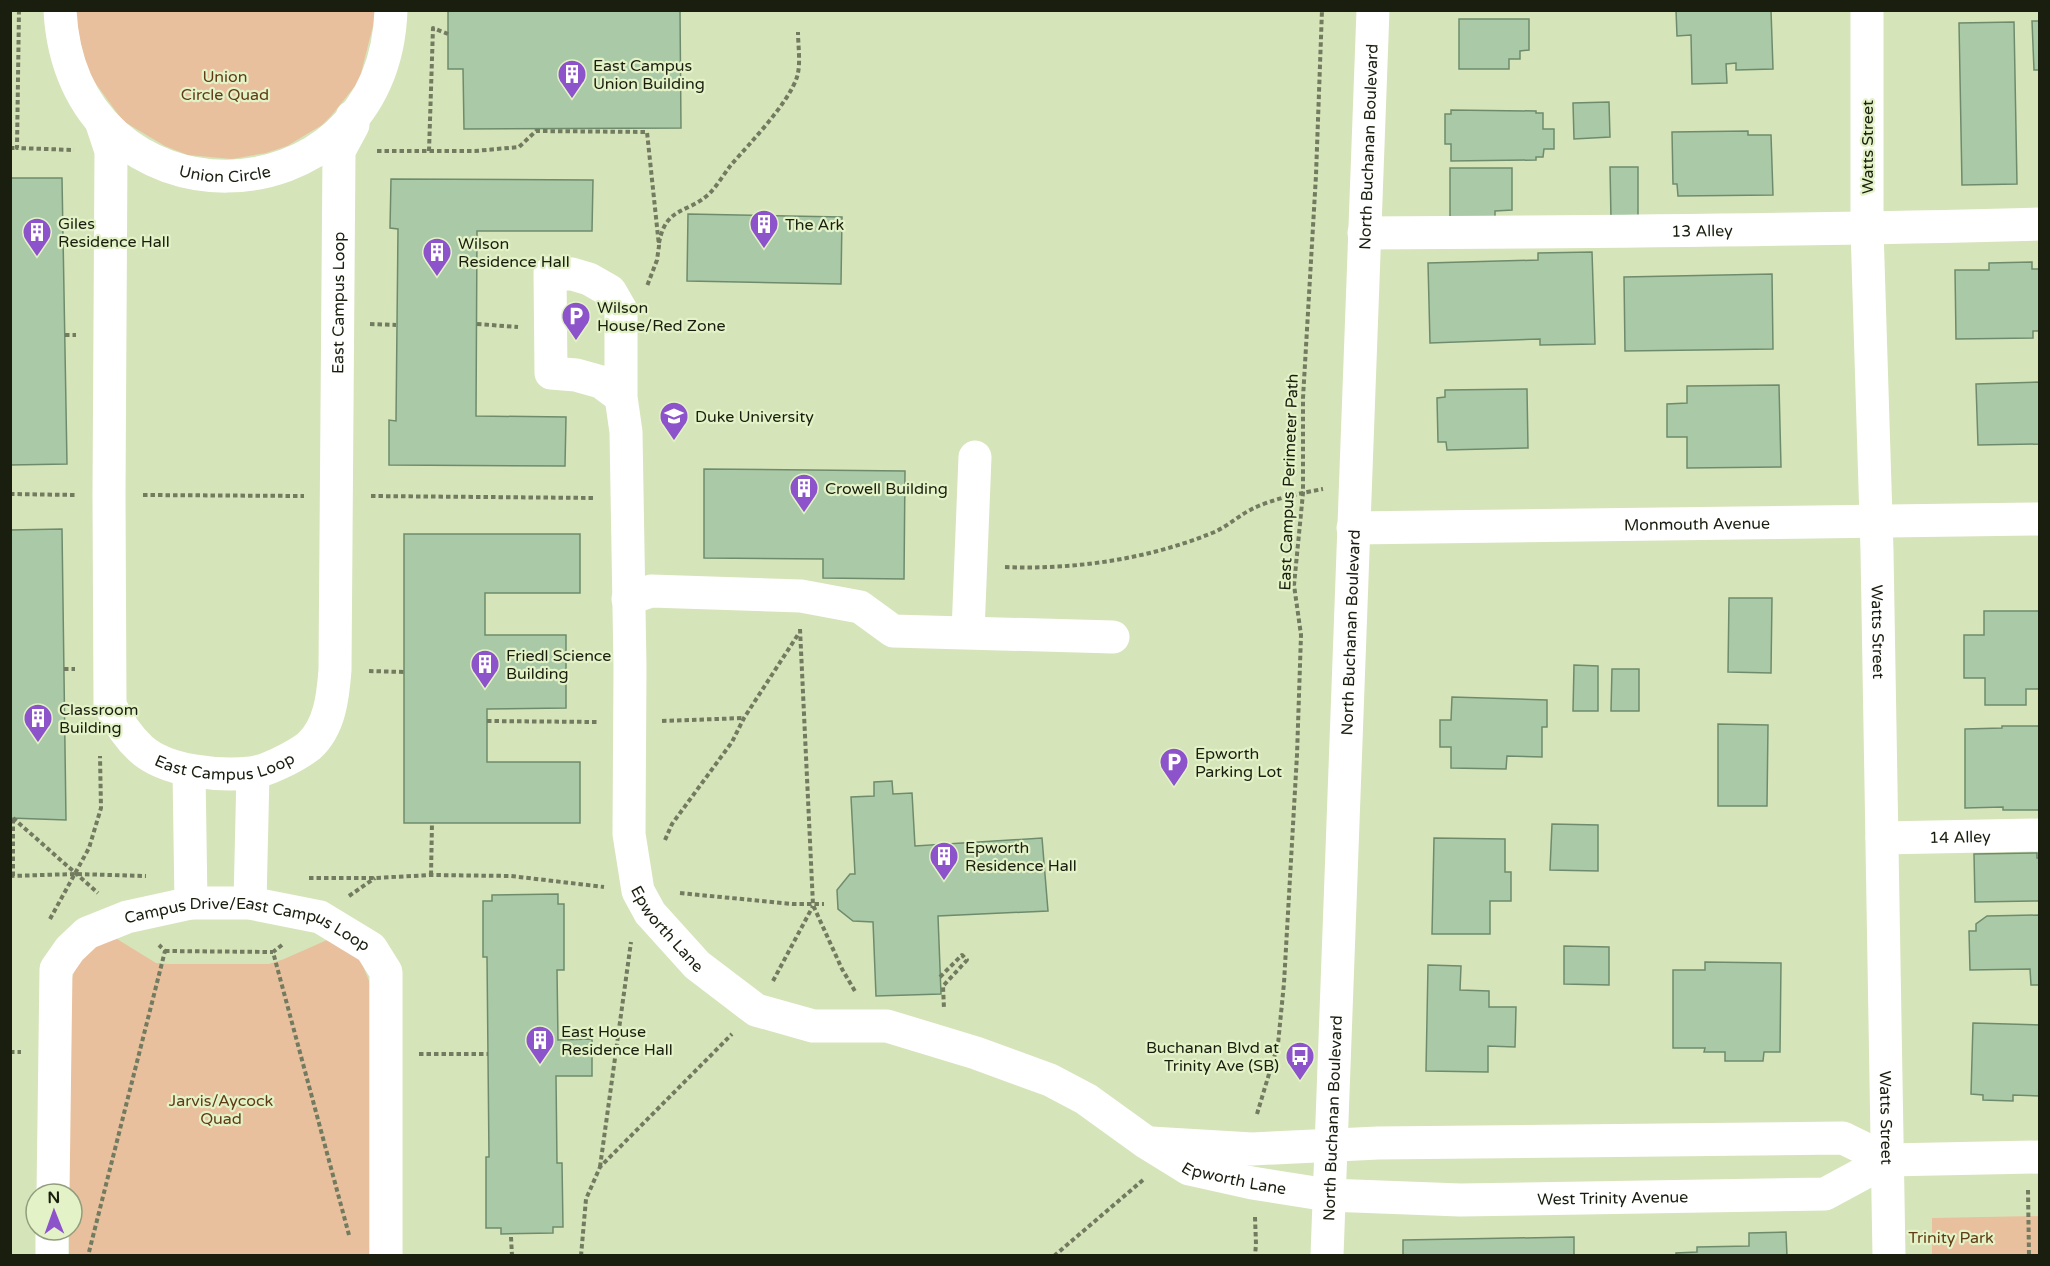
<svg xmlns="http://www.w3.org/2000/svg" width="2050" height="1266" font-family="'Varela Round',sans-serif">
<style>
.green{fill:#e8c09d}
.building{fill:#aac9a7;stroke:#6e8c6c;stroke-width:1.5}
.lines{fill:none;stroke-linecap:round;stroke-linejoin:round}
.path{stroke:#727b5f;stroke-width:4;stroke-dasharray:4.5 3;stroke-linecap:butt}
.minor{stroke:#fff;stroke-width:33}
.labels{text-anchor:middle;stroke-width:4.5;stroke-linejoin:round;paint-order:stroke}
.poi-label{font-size:16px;fill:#191e0e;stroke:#e3f2c7;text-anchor:start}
.park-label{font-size:16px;fill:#613b14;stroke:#e3f2c7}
.street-label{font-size:16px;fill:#191e0e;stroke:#e3f2c7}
</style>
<rect width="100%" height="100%" fill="#d6e4ba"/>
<!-- green -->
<g class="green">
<polygon points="377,10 359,81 331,116 322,125 287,146 266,153 232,159 188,155 165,146 123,121 88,73 73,11"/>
<path d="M117 939 156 963 168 964H269L284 959 327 940 359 956 369 981V1255H69V1230H72V1194H69V988C77 960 87 945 117 939Z"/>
<polygon points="2039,1216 2039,1255 1932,1255 1932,1218"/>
</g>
<!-- building -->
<g class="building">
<polygon points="448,10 680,10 681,128 464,129 463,69 448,69"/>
<polygon points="1676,10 1771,10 1773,69 1736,70 1736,63 1726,64 1727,83 1692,84 1691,35 1677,36"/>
<polygon points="1459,19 1529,19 1529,50 1520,51 1520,59 1509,59 1509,69 1459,69"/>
<polygon points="2032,21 2040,21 2040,70 2034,70"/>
<polygon points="2014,22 2017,184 1962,185 1959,23"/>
<polygon points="1609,102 1610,137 1574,139 1573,103"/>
<polygon points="1451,110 1536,111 1536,113 1543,113 1543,129 1554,129 1554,149 1544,149 1543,157 1536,157 1536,160 1451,161 1451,144 1445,144 1445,114 1451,114"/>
<polygon points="1748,131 1748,135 1771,135 1773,195 1678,196 1677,184 1673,184 1672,132"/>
<polygon points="1610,167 1638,167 1638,219 1611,219"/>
<polygon points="1450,168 1512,168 1512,210 1495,211 1495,228 1450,228"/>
<polygon points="10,178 62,178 67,464 10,465"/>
<polygon points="391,179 593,180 592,231 477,231 476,416 566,417 565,466 389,465 389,420 396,421 398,229 390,228"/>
<polygon points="688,214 842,217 841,284 687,281"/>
<polygon points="1592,252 1595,344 1540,345 1540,339 1430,343 1428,263 1538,260 1538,253"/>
<polygon points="2032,262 2032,269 2040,269 2040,331 2033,331 2033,338 1956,339 1955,270 1989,270 1989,263"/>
<polygon points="1772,274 1773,349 1625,351 1624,277"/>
<polygon points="2040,382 2040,444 1978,445 1976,384"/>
<polygon points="1779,385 1781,467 1687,468 1687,437 1667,437 1667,404 1687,403 1687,386"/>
<polygon points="1527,389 1528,448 1447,450 1446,442 1438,442 1437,398 1445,397 1445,390"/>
<polygon points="704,469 905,471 904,579 823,578 823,559 704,558"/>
<polygon points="62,529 66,820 10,818 10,530"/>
<polygon points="404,534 580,534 580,593 485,593 485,635 566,635 566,708 487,709 487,762 580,762 580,823 404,823"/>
<polygon points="1729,598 1772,598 1771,673 1728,672"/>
<polygon points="1984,611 2040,611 2040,689 2026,689 2026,705 1985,705 1985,678 1964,678 1964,635 1984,635"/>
<polygon points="1574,665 1598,666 1598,711 1573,711"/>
<polygon points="1612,669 1639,669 1639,711 1611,711"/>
<polygon points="1452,697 1547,700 1547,727 1542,727 1542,757 1507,756 1506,769 1451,768 1451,747 1440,747 1440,720 1451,720"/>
<polygon points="1718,724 1768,725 1767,806 1718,806"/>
<polygon points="2002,726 2040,726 2040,810 2003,810 2003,807 1965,808 1965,729 2002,728"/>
<polygon points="892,781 893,794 912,793 915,846 1042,838 1048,911 938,916 941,994 876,996 873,922 853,921 838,909 837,890 850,874 855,874 851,797 874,796 874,782"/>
<polygon points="1552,824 1598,825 1598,871 1550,870"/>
<polygon points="1434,838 1505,839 1505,872 1511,872 1511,901 1490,901 1490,934 1432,934"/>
<polygon points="2037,853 2037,858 2040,858 2040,901 1975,902 1974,854"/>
<polygon points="558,894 558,904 564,904 564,970 557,970 558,1040 592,1039 592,1076 556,1076 557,1163 562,1163 563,1227 553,1227 553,1233 501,1234 501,1228 486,1228 486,1157 489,1157 487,957 483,957 483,901 492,901 492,895"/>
<polygon points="2040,915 2040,985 2031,985 2030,969 1970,970 1969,931 1976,931 1976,924 1987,916"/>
<polygon points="1564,946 1609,947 1609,985 1564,984"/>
<polygon points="1705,962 1781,963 1780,1052 1764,1052 1763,1061 1725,1061 1725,1052 1704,1052 1705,1048 1673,1048 1673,970 1705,970"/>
<polygon points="1428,965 1461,966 1460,990 1489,991 1489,1007 1516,1007 1515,1047 1488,1046 1488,1072 1426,1071"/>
<polygon points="1973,1023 2040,1025 2040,1096 2013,1095 2013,1101 1983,1100 1983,1095 1971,1094"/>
<polygon points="1786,1232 1787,1256 1676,1256 1676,1253 1697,1252 1697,1247 1749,1246 1749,1233"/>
<polygon points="1574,1237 1574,1256 1403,1256 1403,1240"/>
</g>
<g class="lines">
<!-- path -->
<g class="path">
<polyline points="19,10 17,148 74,150"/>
<polyline points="10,148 17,148"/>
<polyline points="377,151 475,151 519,147 536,131 647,132 659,246 657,260 647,286"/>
<polyline points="429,151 433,28 448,34"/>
<path d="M659 243C666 206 687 214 709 194 717 186 724 174 731 165 750 143 788 104 797 77 801 64 798 46 798 32"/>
<polyline points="370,324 396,325"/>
<polyline points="477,324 518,327"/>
<polyline points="65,335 76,335"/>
<polyline points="10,494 76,495"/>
<polyline points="143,495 304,496"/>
<polyline points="371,496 595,498"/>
<path d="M1005 567C1074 570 1148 559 1212 533 1227 527 1238 516 1252 509 1272 499 1301 493 1323 489"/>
<polyline points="800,629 813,905 842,969 856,993"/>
<polyline points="64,669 75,669"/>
<polyline points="369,671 404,672"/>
<polyline points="487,721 598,722"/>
<polyline points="662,721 744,718"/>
<polyline points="13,818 98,893"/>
<polyline points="13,819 13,876"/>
<polyline points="665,840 672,824 732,742 744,718 799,633"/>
<polyline points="431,875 432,823"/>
<polyline points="10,876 75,874 146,876"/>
<polyline points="309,878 375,878 431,875 511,876 604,887"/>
<polyline points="680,893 792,904 824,904"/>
<polyline points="349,896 375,878"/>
<polyline points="50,919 89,848 101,808 100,756"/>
<polyline points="282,945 273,952 349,1235"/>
<polyline points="165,951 273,952"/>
<polyline points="940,977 962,955 967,960 943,986 944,1009"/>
<polyline points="773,981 813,906"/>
<polyline points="10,1052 21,1052"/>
<polyline points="419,1054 488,1054"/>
<polyline points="1257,1114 1278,1044 1284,983 1297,755 1301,635 1294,585 1303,493 1303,398 1316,175 1322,10"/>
<polyline points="600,1167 631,942"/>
<polyline points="2028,1190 2029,1256"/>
<polyline points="1255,1217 1256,1244 1255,1256"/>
<polyline points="511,1237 512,1256"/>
<polyline points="89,1252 165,951 159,945"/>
<polyline points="581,1256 586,1199 600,1167 732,1034"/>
<polyline points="1054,1256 1143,1180"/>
</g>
<!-- minor -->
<g class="minor">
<path id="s1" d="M60 10C71 234 384 229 391 10"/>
<path id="s2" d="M1867 10V229L1877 551 1889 1256"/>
<path id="s3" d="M101 121 111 151 109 495 110 705C118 722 127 736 141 749 167 772 218 776 251 773 267 771 296 756 309 746 330 727 333 696 335 670L339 151 353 125 352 117"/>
<path id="s4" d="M1364 233C1589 232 1814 230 2040 224"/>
<path id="s5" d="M621 397 601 382 576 375 551 373 550 273 572 274 589 279 610 291 621 310V397L626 432 630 667 629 834 638 891 650 913 697 965 756 1010 813 1026H887L976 1053 1050 1080 1086 1099 1147 1143 1189 1169 1252 1183 1328 1195 1460 1200 1825 1194 1888 1160 2040 1157"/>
<path id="s6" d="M1353 528 2040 519"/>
<polyline points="628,599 651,591 801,596 860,607 893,631 1113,637"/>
<polyline points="968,632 975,457"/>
<polyline points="189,771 191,903"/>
<path id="s7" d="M1882 838 2040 835"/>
<polyline points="250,903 253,773"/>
<polyline points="1151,1143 1252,1149 1378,1143 1843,1138 1888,1160"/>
<path id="s8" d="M53 1194 56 969 70 949 87 933 127 917 191 903H250L320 917 371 948 386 972V1256"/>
<polyline points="52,1256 52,1230"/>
<path id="s9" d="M1327 1256 1373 10"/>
</g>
</g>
<!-- icons -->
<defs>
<g id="building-pin" transform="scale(1.5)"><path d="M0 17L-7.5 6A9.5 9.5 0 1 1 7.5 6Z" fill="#8d53cb" stroke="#e3f2c7"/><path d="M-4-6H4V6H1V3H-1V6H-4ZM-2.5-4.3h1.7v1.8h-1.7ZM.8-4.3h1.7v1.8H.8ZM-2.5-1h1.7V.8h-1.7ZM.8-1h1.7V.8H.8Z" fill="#fff"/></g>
<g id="parking-pin" transform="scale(1.5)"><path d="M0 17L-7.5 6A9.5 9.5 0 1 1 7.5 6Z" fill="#8d53cb" stroke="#e3f2c7"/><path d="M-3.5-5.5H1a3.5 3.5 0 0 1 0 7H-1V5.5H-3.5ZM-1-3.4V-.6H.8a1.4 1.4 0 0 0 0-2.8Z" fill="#fff"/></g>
<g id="university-pin" transform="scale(1.5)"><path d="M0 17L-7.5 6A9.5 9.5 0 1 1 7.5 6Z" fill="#8d53cb" stroke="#e3f2c7"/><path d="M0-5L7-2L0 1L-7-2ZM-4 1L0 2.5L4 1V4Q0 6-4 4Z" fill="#fff"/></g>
<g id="bus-pin" transform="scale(1.5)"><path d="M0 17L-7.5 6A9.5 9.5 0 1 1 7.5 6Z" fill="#8d53cb" stroke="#e3f2c7"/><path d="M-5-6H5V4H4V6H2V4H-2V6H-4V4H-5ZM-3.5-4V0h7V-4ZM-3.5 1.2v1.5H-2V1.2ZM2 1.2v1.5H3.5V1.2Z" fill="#fff"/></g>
</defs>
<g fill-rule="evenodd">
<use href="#building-pin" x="572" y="74"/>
<use href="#building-pin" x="764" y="224"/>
<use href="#building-pin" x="37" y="232"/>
<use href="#building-pin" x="437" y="252"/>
<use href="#parking-pin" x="576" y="316"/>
<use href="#university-pin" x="674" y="416"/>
<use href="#building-pin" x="804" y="488"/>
<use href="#building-pin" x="485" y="664"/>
<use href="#building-pin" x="38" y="718"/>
<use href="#parking-pin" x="1174" y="762"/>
<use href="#building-pin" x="944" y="856"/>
<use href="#building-pin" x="540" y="1040"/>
<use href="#bus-pin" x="1300" y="1056"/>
</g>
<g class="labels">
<!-- poi labels -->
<g class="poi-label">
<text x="593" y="71">East Campus<tspan x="593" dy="18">Union Building</tspan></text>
<text x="58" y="229">Giles<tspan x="58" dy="18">Residence Hall</tspan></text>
<text x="785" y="230">The Ark</text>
<text x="458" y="249">Wilson<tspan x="458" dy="18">Residence Hall</tspan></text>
<text x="597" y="313">Wilson<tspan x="597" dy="18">House/Red Zone</tspan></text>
<text x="695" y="422">Duke University</text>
<text x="825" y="494">Crowell Building</text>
<text x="506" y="661">Friedl Science<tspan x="506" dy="18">Building</tspan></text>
<text x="59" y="715">Classroom<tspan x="59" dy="18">Building</tspan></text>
<text x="1195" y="759">Epworth<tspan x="1195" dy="18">Parking Lot</tspan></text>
<text x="965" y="853">Epworth<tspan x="965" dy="18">Residence Hall</tspan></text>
<text x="561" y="1037">East House<tspan x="561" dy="18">Residence Hall</tspan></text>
<text x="1279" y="1053" text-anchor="end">Buchanan Blvd at<tspan x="1279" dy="18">Trinity Ave (SB)</tspan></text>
</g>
<!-- park labels -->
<g class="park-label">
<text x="225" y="82">Union<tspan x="225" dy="18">Circle Quad</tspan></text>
<text x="221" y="1106">Jarvis/Aycock<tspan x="221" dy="18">Quad</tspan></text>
<text x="1951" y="1243">Trinity Park</text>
</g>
<!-- street labels -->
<g class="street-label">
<text dy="6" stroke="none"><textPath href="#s9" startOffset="1110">North Buchanan Boulevard</textPath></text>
<text transform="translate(1867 147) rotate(-90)" y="6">Watts Street</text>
<text dy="6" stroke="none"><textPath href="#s1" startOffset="260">Union Circle</textPath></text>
<text dy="6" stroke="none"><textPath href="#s4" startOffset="338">13 Alley</textPath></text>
<text dy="6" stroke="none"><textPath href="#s3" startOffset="1269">East Campus Loop</textPath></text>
<text transform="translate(1288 482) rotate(-88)" y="6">East Campus Perimeter Path</text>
<text dy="6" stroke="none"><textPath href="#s6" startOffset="344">Monmouth Avenue</textPath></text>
<text dy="6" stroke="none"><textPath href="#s9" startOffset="624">North Buchanan Boulevard</textPath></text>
<text dy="6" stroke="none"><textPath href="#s2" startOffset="622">Watts Street</textPath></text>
<text dy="6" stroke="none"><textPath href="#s3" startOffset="729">East Campus Loop</textPath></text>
<text dy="6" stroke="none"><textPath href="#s7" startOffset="78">14 Alley</textPath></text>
<text dy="6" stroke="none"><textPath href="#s5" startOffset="892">Epworth Lane</textPath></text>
<text dy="6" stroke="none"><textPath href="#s8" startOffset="441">Campus Drive/East Campus Loop</textPath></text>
<text dy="6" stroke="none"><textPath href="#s9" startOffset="138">North Buchanan Boulevard</textPath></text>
<text dy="6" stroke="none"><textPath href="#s2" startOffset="1108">Watts Street</textPath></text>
<text dy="6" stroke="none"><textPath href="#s5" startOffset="1530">Epworth Lane</textPath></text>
<text dy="6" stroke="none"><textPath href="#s5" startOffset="1910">West Trinity Avenue</textPath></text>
</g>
</g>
<!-- border -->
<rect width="2050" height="1266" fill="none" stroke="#191e0e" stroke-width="24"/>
<!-- north arrow -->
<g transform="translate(54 1212) rotate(359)"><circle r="28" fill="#e3f2c7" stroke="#929d7d" stroke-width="1.5"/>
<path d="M0-4.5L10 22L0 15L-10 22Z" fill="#8d53cb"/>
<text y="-9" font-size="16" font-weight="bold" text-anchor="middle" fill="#191e0e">N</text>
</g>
</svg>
